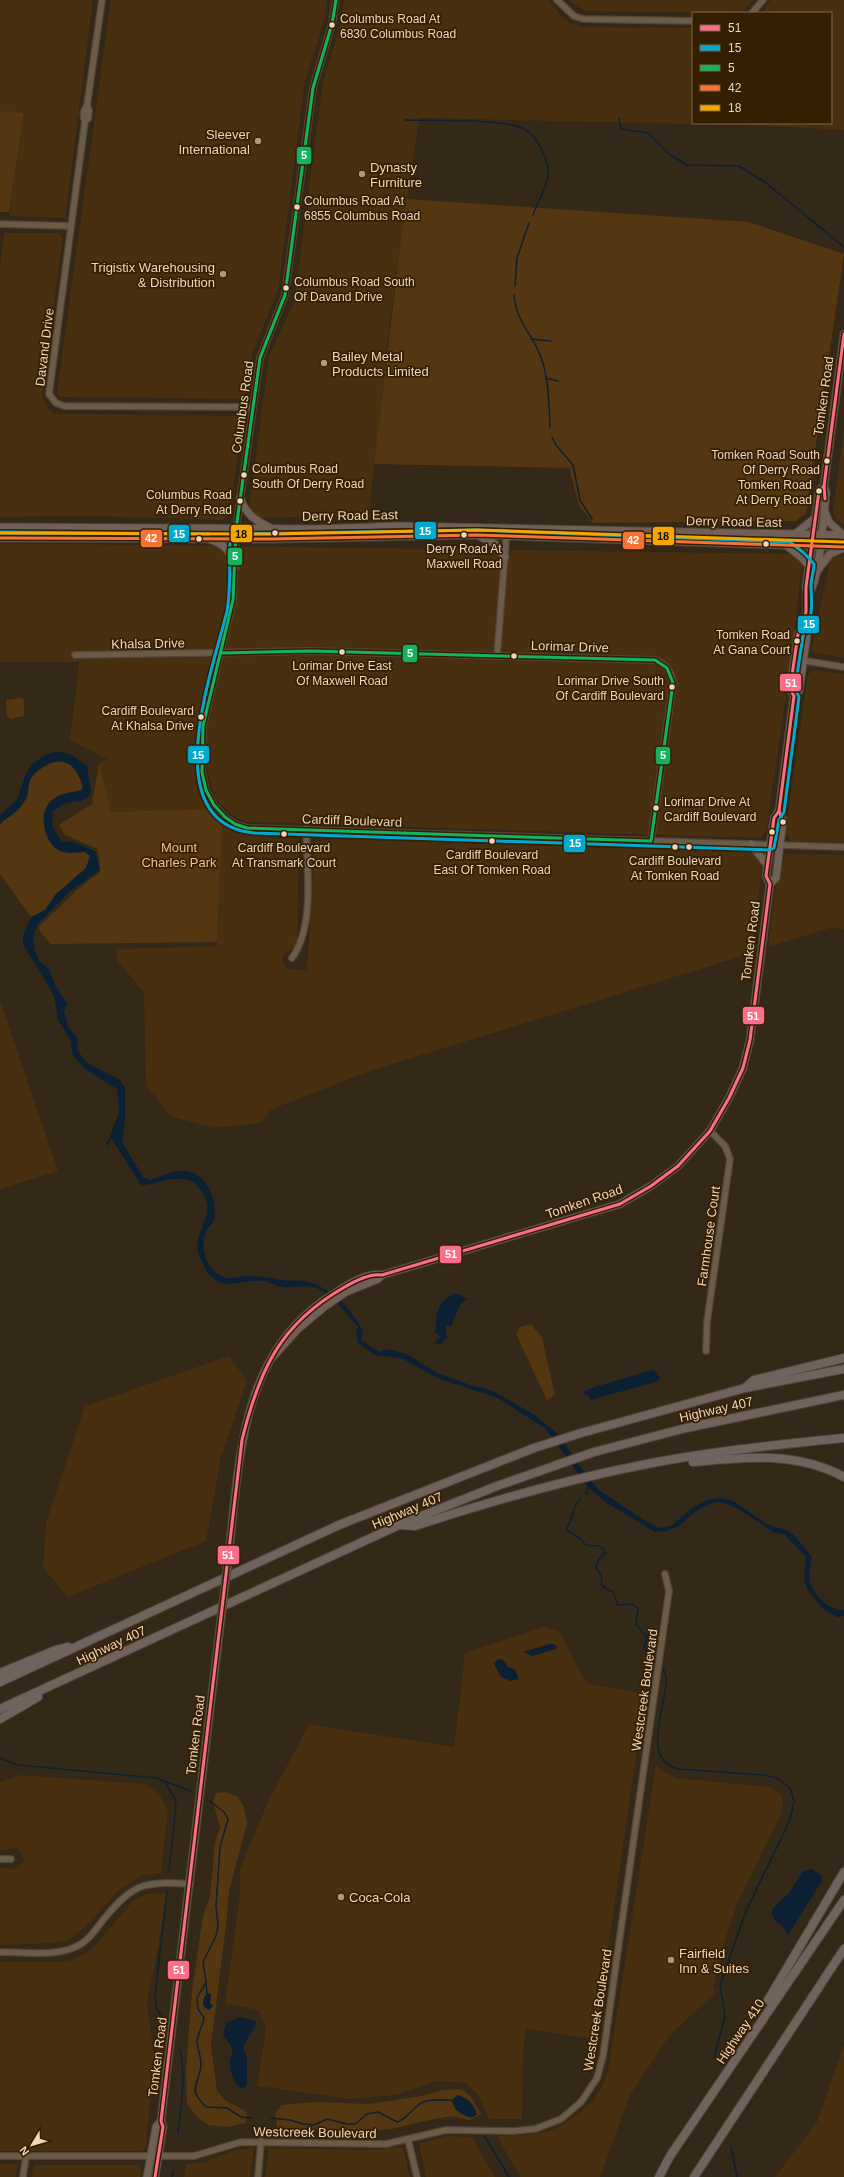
<svg xmlns="http://www.w3.org/2000/svg" width="844" height="2177" font-family="Arial,sans-serif">
<style>
.built{fill:#472f10}
.green{fill:#543711}
.water{fill:#0b2032}
.lines{fill:none;stroke-linecap:round;stroke-linejoin:round}
.stream{stroke:#0b2032;stroke-width:1.5}
.minor-casing{stroke:#514537;stroke-width:8}
.major-casing{stroke:#514537;stroke-width:9}
.highway-casing{stroke:#514537;stroke-width:10}
.minor{stroke:#6b5b49;stroke-width:5.5}
.major{stroke:#706058;stroke-width:7}
.highway{stroke:#70625c;stroke-width:8}
.major-bridge-casing{stroke:#514537;stroke-width:9;stroke-linecap:butt}
.major-bridge{stroke:#706058;stroke-width:7}
.bus-1-casing{stroke:#351f03;stroke-width:6}
.bus-2-casing{stroke:#351f03;stroke-width:6}
.bus-3-casing{stroke:#351f03;stroke-width:6}
.bus-4-casing{stroke:#351f03;stroke-width:6}
.bus-5-casing{stroke:#351f03;stroke-width:6}
.bus-1{stroke:#fb6d88;stroke-width:3}
.bus-2{stroke:#00a9ce;stroke-width:3}
.bus-3{stroke:#13b361;stroke-width:3}
.bus-4{stroke:#f57335;stroke-width:3}
.bus-5{stroke:#f7a600;stroke-width:3}
.bus-dot{fill:#eed5bb;stroke:#351f03;stroke-width:1.5}
.poi-dot{fill:#ad9882;stroke:#351f03;stroke-width:1.5}
.labels{text-anchor:middle;stroke-width:3.5;stroke-linejoin:round;paint-order:stroke}
.bus-label{font-size:12px;fill:#eed5bb;stroke:#351f03;text-anchor:end}
.poi-label{font-size:13px;fill:#eed5bb;stroke:#351f03;text-anchor:start}
.street-label{font-size:13px;fill:#eed5bb;stroke:#351f03}
.park-label{font-size:13px;fill:#f3be83;stroke:#351f03}
.line-badge{stroke:#351f03;stroke-width:1.5}
.badge-label{font-size:11px;text-anchor:middle;font-weight:bold;fill:#fff}
.pale-badge-label{font-size:11px;text-anchor:middle;font-weight:bold;fill:#111}
</style>
<rect width="100%" height="100%" fill="#342818"/>
<!-- built -->
<g class="built">
<polygon points="0,0 93,0 65,218 9,216 24,114 0,111"/>
<polygon points="111,0 327,0 325,18 305,81 278,290 252,354 246,399 61,397 57,393"/>
<polygon points="344,0 549,0 561,16 571,23 583,27 693,28 693,123 831,123 831,13 762,13 770,0 844,0 844,130 745,125 419,118 391,314 369,515 259,518 249,508 269,356 294,302 323,82 342,19"/>
<polygon points="569,0 754,0 743,10 733,13 712,13 584,11"/>
<polygon points="4,233 59,233 63,238 42,389 43,398 47,407 54,414 242,416 230,515 222,520 92,516 0,517 0,266"/>
<polygon points="844,430 844,525 836,520 833,510"/>
<polygon points="0,543 793,554 802,564 790,668 766,832 760,838 246,822 231,814 216,799 207,771 207,760 195,762 195,783 208,809 111,812 99,763 107,759 70,740 79,662 0,662"/>
<polygon points="831,556 844,557 844,658 811,652"/>
<polygon points="814,670 844,674 844,842 792,841 785,833 808,674"/>
<polygon points="222,824 243,835 299,839 297,945 283,955 283,963 287,969 306,970 310,933 314,842 332,839 752,852 759,858 762,866 752,953 370,1071 272,1109 261,1123 214,1128 170,1116 146,1085 144,992 118,962 116,949 217,946"/>
<polygon points="785,854 844,855 844,929 830,928 768,947 776,887 779,882"/>
<polygon points="0,1000 58,1171 0,1189"/>
<polygon points="229,1356 247,1381 221,1457 206,1541 68,1597 43,1568 46,1523 85,1406"/>
<polygon points="544,1627 560,1632 586,1683 645,1694 595,2039 526,2029 523,2050 522,2119 489,2119 478,2095 466,2083 437,2081 395,2095 351,2099 257,2086 266,2028 259,2010 225,2004 240,1895 240,1869 268,1802 309,1724 454,1747 465,1653"/>
<polygon points="656,1765 664,1772 676,1778 769,1787 780,1794 783,1800 782,1813 736,1906 714,1976 716,1977 713,1987 715,1993 669,2036 630,2095 600,2177 520,2177 497,2136 528,2135 549,2131 565,2124 593,2101 601,2089 608,2071"/>
<polygon points="20,1775 145,1784 159,1794 168,1810 161,1873 141,1876 120,1889 85,1927 69,1940 55,1943 0,1945 0,1868 16,1869 24,1861 22,1853 17,1848 0,1850 0,1782"/>
<polygon points="168,1893 147,2004 154,2054 146,2146 143,2151 0,2151 0,1962 59,1962 71,1960 83,1955 93,1948 132,1902 146,1894"/>
<polygon points="844,2044 844,2177 775,2177 817,2122"/>
<polygon points="446,2136 472,2137 495,2177 426,2177 419,2144"/>
<polygon points="403,2147 410,2177 265,2177 269,2148 375,2150"/>
<polygon points="254,2148 250,2177 184,2177 186,2164 205,2162 235,2150"/>
<polygon points="0,2164 17,2164 16,2177 0,2177"/>
<polygon points="34,2165 140,2165 141,2171 140,2177 32,2177"/>
</g>
<!-- green -->
<g class="green">
<polygon points="0,111 24,113 9,212 0,212"/>
<polygon points="406,199 749,222 844,254 806,513 796,521 593,523 579,505 569,468 374,464"/>
<polygon points="20,698 24,700 24,716 10,719 10,717 7,717 6,700"/>
<path d="M63 760C74 765 84 778 82 790L56 797 43 814 46 835 53 846 85 852 90 856 86 868 56 894 45 910 31 917 0 874V823C9 815 22 810 27 797 28 793 27 788 28 784 33 772 50 761 63 760Z"/>
<polygon points="99,763 111,812 208,809 222,824 217,942 50,944 38,928 78,889 100,872 98,849 65,835 59,825 92,804"/>
<polygon points="531,1324 542,1338 555,1395 547,1400 516,1334 520,1327"/>
<polygon points="225,1792 238,1797 244,1807 247,1823 229,1891 226,1926 211,2046 217,2091 226,2101 247,2112 246,2123 227,2127 208,2125 197,2117 187,2104 186,2071 192,1991 203,1916 210,1897 215,1843 220,1827 213,1801 216,1793"/>
<polygon points="462,2089 471,2097 481,2114 470,2120 451,2116 429,2120 392,2129 364,2131 277,2128 275,2113 282,2105 314,2102 369,2104 421,2096 443,2090"/>
</g>
<!-- water -->
<g class="water">
<path d="M54 752C71 752 74 757 87 766L91 791C87 804 74 800 64 804 60 806 57 809 53 811L52 825 61 841 73 842 95 851 100 870 69 892 37 925 33 936 35 951 40 962 48 968 55 984 67 1004 64 1012 68 1026 77 1038 78 1051 87 1063 120 1080 125 1088V1119L122 1142 143 1177 150 1180C161 1176 176 1169 188 1171 208 1176 218 1201 214 1220 213 1224 209 1226 207 1230 200 1242 204 1263 215 1272 229 1283 235 1276 249 1276 261 1276 270 1278 282 1280 288 1281 296 1280 303 1281 330 1286 351 1307 363 1332L361 1340 379 1352 388 1349 407 1354 437 1373 473 1386 491 1390 533 1414 555 1431 587 1476 599 1490 642 1519 658 1528 671 1526 691 1509 707 1500 721 1498 735 1502 766 1524 786 1530 794 1535 812 1557C811 1564 808 1575 810 1582 813 1595 831 1612 844 1610V1616L837 1617 823 1609 807 1589 804 1580 806 1557 784 1534 775 1533 740 1510 725 1503 717 1502 710 1504 696 1511 679 1526 666 1531 655 1532 604 1501 587 1486 546 1429 498 1398 437 1378 401 1358 375 1355 358 1343 356 1330 358 1327C347 1315 334 1296 319 1289 308 1284 294 1288 283 1287 276 1287 270 1281 263 1281 247 1279 227 1290 213 1278 208 1275 205 1268 203 1263 201 1260 199 1255 198 1252 194 1227 219 1214 200 1189 195 1182 191 1180 183 1179 168 1177 155 1185 141 1185L110 1136 119 1112 117 1089 85 1069 72 1054 71 1041 58 1020 55 1000 51 990 23 944V936L31 917 45 910 56 894 86 868 90 856 85 852C79 852 70 854 63 852 44 847 37 812 52 800 60 793 72 792 82 790 83 784 81 781 78 775 68 754 47 760 33 775 27 782 30 791 26 798 23 803 19 810 14 813 9 818 4 819 0 825V815L17 800 25 776 31 765 45 755Z"/>
<path d="M454 1293 461 1295 467 1299 460 1305 451 1326 446 1325V1335L448 1338H445L441 1344 434 1343 441 1337 434 1331 436 1330C436 1312 437 1304 454 1293Z"/>
<polygon points="652,1370 656,1372 660,1378 656,1382 590,1400 588,1395 584,1395 585,1390"/>
<polygon points="549,1644 554,1644 557,1647 556,1649 532,1656 523,1652"/>
<polygon points="502,1659 507,1664 507,1667 515,1669 519,1679 511,1681 501,1677 494,1664 497,1660"/>
<path d="M812 1869 821 1875 822 1881 788 1935C787 1934 786 1932 785 1930 779 1920 772 1924 772 1909L790 1892 802 1872Z"/>
<path d="M209 1993 211 1995 210 2003 213 2006 209 2010 204 2007C202 2000 203 1997 209 1993Z"/>
<path d="M240 2017 255 2021 256 2025 243 2047 247 2058V2085L242 2089C234 2085 229 2070 230 2061 230 2057 234 2053 232 2049 231 2044 226 2040 223 2036L226 2023Z"/>
<path d="M457 2095C467 2097 475 2105 477 2115L471 2118C461 2114 455 2112 452 2101Z"/>
</g>
<g class="lines">
<!-- stream -->
<g class="stream">
<polyline points="619,119 621,129 648,133 669,154 687,165 739,166 766,183 844,247"/>
<path d="M405 120C431 121 508 118 526 130 538 137 549 161 548 175 547 187 537 203 533 215"/>
<polyline points="515,286 517,258 529,223"/>
<path d="M514 295C517 325 534 335 542 360 549 382 549 405 550 428"/>
<polyline points="531,339 551,341"/>
<polyline points="546,378 558,381"/>
<polyline points="552,437 556,445 573,465 580,500 592,519"/>
<polyline points="107,1145 111,1137"/>
<polyline points="586,1494 588,1487"/>
<path d="M581 1498C571 1508 574 1517 567 1528L568 1531 578 1537 586 1545C594 1547 601 1543 605 1552L598 1561 596 1567 602 1578 601 1584 606 1589 613 1592 618 1605 632 1604 638 1608 636 1624 647 1637 644 1648 652 1657"/>
<path d="M663 1669C677 1687 634 1759 678 1769L763 1775 777 1778 790 1788 794 1801 790 1820 746 1911 720 1985 725 2016 714 2058"/>
<polyline points="0,1758 18,1765 156,1778 191,1791"/>
<polyline points="165,1782 175,1799 176,1807 169,1871"/>
<path d="M210 1801 224 1812 228 1819 220 1847 216 1906 218 1926 216 1936 203 1962 206 1982 197 1998 198 2009 204 2018C203 2024 197 2037 197 2041 197 2050 202 2057 201 2066 198 2087 187 2088 206 2107L227 2108 241 2117 251 2118"/>
<polyline points="206,1982 207,1995"/>
<polyline points="162,2018 156,2008 155,1995 167,1891"/>
<path d="M271 2118 290 2120 303 2124 314 2125 327 2119 347 2124H355L367 2114 378 2112 397 2122C406 2119 410 2112 417 2106 427 2097 441 2101 453 2100"/>
<path d="M178 2133C181 2105 186 2077 180 2050"/>
<polyline points="485,2137 509,2177"/>
<polyline points="731,2146 737,2177"/>
<polyline points="172,2177 173,2171"/>
</g>
<!-- minor casing -->
<g class="minor-casing">
<g id="minor">
<path d="M102 0 87 106C83 111 82 115 85 121L49 394 56 403 64 406 252 407"/>
<polyline points="336,0 332,24 313,88 285,295 260,358 236,529 233,600 203,726 202,772 206,790 214,805 225,817 235,824 247,828 844,847"/>
<polyline points="557,0 574,16 583,19 693,21"/>
<polyline points="752,13 763,0"/>
<polyline points="85,121 88,119 89,110 87,106"/>
<polyline points="0,224 70,226"/>
<path d="M75 655 310 651 655 660C666 665 671 670 673 683L651 841"/>
<polyline points="497,656 507,528"/>
<polyline points="794,659 844,667"/>
<path d="M292 958C315 926 307 868 306 829"/>
<polyline points="706,1351 707,1322 730,1159 725,1146 710,1131"/>
<polyline points="0,1859 11,1859"/>
<path d="M0 1952C25 1952 58 1958 81 1944 90 1939 97 1928 103 1920 134 1883 143 1881 190 1884"/>
<polyline points="408,2139 417,2177"/>
<polyline points="0,2156 194,2156 241,2142 386,2144 446,2130 513,2131 535,2129 561,2119 581,2102 597,2078 603,2056 669,1591 665,1574"/>
<polyline points="23,2177 26,2156"/>
<polyline points="258,2177 261,2141"/>
</g>
</g>
<!-- major casing -->
<g class="major-casing">
<g id="major">
<path d="M240 498C246 514 254 520 269 527"/>
<polyline points="825,512 829,522 843,535"/>
<polyline points="0,527 317,529 399,526 844,535"/>
<polyline points="795,534 815,518"/>
<polyline points="479,536 495,544 505,557"/>
<polyline points="0,538 271,539 477,535 844,547"/>
<path d="M211 540C225 544 232 553 235 567"/>
<polyline points="787,546 801,557 809,566"/>
<polyline points="817,571 830,554 843,548"/>
<path d="M808 595C820 582 824 513 826 493L824 486 844 334"/>
<polyline points="794,696 799,691 807,635 803,628"/>
<polyline points="751,844 767,865"/>
<path d="M770 884 776 878 783 820 779 811 794 696 790 689 798 634C807 624 809 601 806 587L819 491 824 486"/>
<polyline points="272,1358 298,1329 324,1307 346,1292 378,1279 382,1275"/>
<path d="M229 1552C240 1455 241 1349 335 1293 347 1285 367 1272 382 1275L620 1204 651 1186 678 1166 710 1131 729 1098 743 1068 750 1040 770 884 766 876 774 818 779 811"/>
<polyline points="147,2177 156,2127 161,2121"/>
<polyline points="155,2177 163,2127 161,2121 219,1635"/>
</g>
</g>
<!-- highway casing -->
<g class="highway-casing">
<g id="highway">
<polyline points="746,1387 754,1380 844,1358"/>
<path d="M693 1462C745 1457 796 1451 844 1477"/>
<path d="M402 1525 415 1526C488 1502 561 1481 637 1466 705 1452 775 1445 844 1438"/>
<polyline points="0,1673 56,1650 68,1647"/>
<polyline points="0,1682 339,1525 534,1448 581,1433 745,1388 844,1369"/>
<polyline points="0,1709 399,1525 497,1486 594,1452 686,1428 844,1395"/>
<polyline points="0,1719 38,1697"/>
<polyline points="768,2000 844,1872"/>
<polyline points="659,2177 670,2156 844,1900"/>
<polyline points="694,2177 844,1949"/>
</g>
</g>
<!-- minor -->
<use href="#minor" class="minor"/>
<!-- major -->
<use href="#major" class="major"/>
<!-- highway -->
<use href="#highway" class="highway"/>
<!-- major-bridge casing -->
<g class="major-bridge-casing">
<polyline id="major-bridge" points="219,1635 229,1552"/>
</g>
<!-- major-bridge -->
<use href="#major-bridge" class="major-bridge"/>
<!-- bus-1 casing -->
<g class="bus-1-casing">
<g id="bus-1">
<polyline points="825,499 824,486 844,334"/>
<polyline points="783,822 779,811 794,696 790,689 798,634 803,624 806,612 806,587 819,491 824,486"/>
<path d="M155 2177 163 2127 161 2121 242 1440C259 1371 279 1325 343 1288 353 1282 370 1273 382 1275L620 1204 651 1186 678 1166 710 1131 729 1098 743 1068 750 1040 770 884 766 876 774 818 779 811"/>
</g>
</g>
<!-- bus-2 casing -->
<g class="bus-2-casing">
<g id="bus-2">
<polyline points="0,532 209,534 0,533"/>
<path d="M230 544C229 566 231 589 227 611 214 667 154 823 254 833L770 850 774 848 779 820 784 812 799 697 795 688 803 636C813 623 812 602 811 586 811 579 814 571 814 564L804 553 790 542 477 530 241 534"/>
</g>
</g>
<!-- bus-3 casing -->
<g class="bus-3-casing">
<polyline id="bus-3" points="221,653 312,651 655,660 667,668 673,683 651,841 247,828 235,824 225,817 214,805 206,790 202,772 203,726 233,600 236,529 260,358 285,295 313,88 332,24 336,0"/>
</g>
<!-- bus-4 casing -->
<g class="bus-4-casing">
<polyline id="bus-4" points="0,538 271,539 477,535 844,547"/>
</g>
<!-- bus-5 casing -->
<g class="bus-5-casing">
<polyline id="bus-5" points="0,533 271,534 477,530 844,542"/>
</g>
<!-- bus-1 -->
<use href="#bus-1" class="bus-1"/>
<!-- bus-2 -->
<use href="#bus-2" class="bus-2"/>
<!-- bus-3 -->
<use href="#bus-3" class="bus-3"/>
<!-- bus-4 -->
<use href="#bus-4" class="bus-4"/>
<!-- bus-5 -->
<use href="#bus-5" class="bus-5"/>
</g>
<!-- markers -->
<g class="bus-dot">
<circle cx="332" cy="25" r="3.5"/>
<circle cx="297" cy="207" r="3.5"/>
<circle cx="286" cy="288" r="3.5"/>
<circle cx="827" cy="461" r="3.5"/>
<circle cx="244" cy="475" r="3.5"/>
<circle cx="819" cy="491" r="3.5"/>
<circle cx="240" cy="501" r="3.5"/>
<circle cx="275" cy="533" r="3.5"/>
<circle cx="464" cy="535" r="3.5"/>
<circle cx="199" cy="539" r="3.5"/>
<circle cx="766" cy="544" r="3.5"/>
<circle cx="797" cy="641" r="3.5"/>
<circle cx="342" cy="652" r="3.5"/>
<circle cx="514" cy="656" r="3.5"/>
<circle cx="672" cy="687" r="3.5"/>
<circle cx="201" cy="717" r="3.5"/>
<circle cx="656" cy="808" r="3.5"/>
<circle cx="783" cy="822" r="3.5"/>
<circle cx="772" cy="832" r="3.5"/>
<circle cx="284" cy="834" r="3.5"/>
<circle cx="492" cy="841" r="3.5"/>
<circle cx="675" cy="847" r="3.5"/>
<circle cx="689" cy="847" r="3.5"/>
</g>
<g class="poi-dot">
<circle cx="258" cy="141" r="4"/>
<circle cx="362" cy="174" r="4"/>
<circle cx="223" cy="274" r="4"/>
<circle cx="324" cy="363" r="4"/>
<circle cx="341" cy="1897" r="4"/>
<circle cx="671" cy="1960" r="4"/>
</g>
<g class="labels">
<!-- bus labels -->
<g class="bus-label">
<text x="340" y="23" text-anchor="start">Columbus Road At<tspan x="340" dy="15">6830 Columbus Road</tspan></text>
<text x="304" y="205" text-anchor="start">Columbus Road At<tspan x="304" dy="15">6855 Columbus Road</tspan></text>
<text x="294" y="286" text-anchor="start">Columbus Road South<tspan x="294" dy="15">Of Davand Drive</tspan></text>
<text x="820" y="459">Tomken Road South<tspan x="820" dy="15">Of Derry Road</tspan></text>
<text x="252" y="473" text-anchor="start">Columbus Road<tspan x="252" dy="15">South Of Derry Road</tspan></text>
<text x="812" y="489">Tomken Road<tspan x="812" dy="15">At Derry Road</tspan></text>
<text x="232" y="499">Columbus Road<tspan x="232" dy="15">At Derry Road</tspan></text>
<text x="464" y="553" text-anchor="middle">Derry Road At<tspan x="464" dy="15">Maxwell Road</tspan></text>
<text x="790" y="639">Tomken Road<tspan x="790" dy="15">At Gana Court</tspan></text>
<text x="342" y="670" text-anchor="middle">Lorimar Drive East<tspan x="342" dy="15">Of Maxwell Road</tspan></text>
<text x="664" y="685">Lorimar Drive South<tspan x="664" dy="15">Of Cardiff Boulevard</tspan></text>
<text x="194" y="715">Cardiff Boulevard<tspan x="194" dy="15">At Khalsa Drive</tspan></text>
<text x="664" y="806" text-anchor="start">Lorimar Drive At<tspan x="664" dy="15">Cardiff Boulevard</tspan></text>
<text x="284" y="852" text-anchor="middle">Cardiff Boulevard<tspan x="284" dy="15">At Transmark Court</tspan></text>
<text x="492" y="859" text-anchor="middle">Cardiff Boulevard<tspan x="492" dy="15">East Of Tomken Road</tspan></text>
<text x="675" y="865" text-anchor="middle">Cardiff Boulevard<tspan x="675" dy="15">At Tomken Road</tspan></text>
</g>
<!-- poi labels -->
<g class="poi-label">
<text x="250" y="139" text-anchor="end">Sleever<tspan x="250" dy="15">International</tspan></text>
<text x="370" y="172">Dynasty<tspan x="370" dy="15">Furniture</tspan></text>
<text x="215" y="272" text-anchor="end">Trigistix Warehousing<tspan x="215" dy="15">&amp; Distribution</tspan></text>
<text x="332" y="361">Bailey Metal<tspan x="332" dy="15">Products Limited</tspan></text>
<text x="349" y="1902">Coca-Cola</text>
<text x="679" y="1958">Fairfield<tspan x="679" dy="15">Inn &amp; Suites</tspan></text>
</g>
<!-- street labels -->
<g class="street-label">
<text transform="translate(44 347) rotate(-83)" y="5">Davand Drive</text>
<text transform="translate(823 396) rotate(-82)" y="5">Tomken Road</text>
<text transform="translate(242 407) rotate(-82)" y="5">Columbus Road</text>
<text transform="translate(350 515) rotate(-1)" y="5">Derry Road East</text>
<text transform="translate(734 521) rotate(1)" y="5">Derry Road East</text>
<text transform="translate(148 643) rotate(-1)" y="5">Khalsa Drive</text>
<text transform="translate(570 646) rotate(2)" y="5">Lorimar Drive</text>
<text transform="translate(352 820) rotate(2)" y="5">Cardiff Boulevard</text>
<text transform="translate(750 941) rotate(-83)" y="5">Tomken Road</text>
<text transform="translate(584 1201) rotate(-19)" y="5">Tomken Road</text>
<text transform="translate(708 1236) rotate(-82)" y="5">Farmhouse Court</text>
<text transform="translate(716 1409) rotate(-13)" y="5">Highway 407</text>
<text transform="translate(407 1510) rotate(-23)" y="5">Highway 407</text>
<text transform="translate(111 1645) rotate(-25)" y="5">Highway 407</text>
<text transform="translate(644 1690) rotate(-82)" y="5">Westcreek Boulevard</text>
<text transform="translate(195 1735) rotate(-83)" y="5">Tomken Road</text>
<text transform="translate(597 2010) rotate(-81)" y="5">Westcreek Boulevard</text>
<text transform="translate(740 2031) rotate(-56)" y="5">Highway 410</text>
<text transform="translate(157 2057) rotate(-83)" y="5">Tomken Road</text>
<text transform="translate(315 2132) rotate(1)" y="5">Westcreek Boulevard</text>
</g>
<!-- park labels -->
<g class="park-label">
<text x="179" y="852">Mount<tspan x="179" dy="15">Charles Park</tspan></text>
</g>
</g>
<g class="line-badge">
<rect x="296" y="146" width="16" height="19" rx="4" fill="#13b361"/>
<rect x="414" y="521" width="23" height="19" rx="4" fill="#00a9ce"/>
<rect x="168" y="524" width="22" height="19" rx="4" fill="#00a9ce"/>
<rect x="230" y="524" width="23" height="19" rx="4" fill="#f7a600"/>
<rect x="652" y="526" width="23" height="20" rx="4" fill="#f7a600"/>
<rect x="140" y="529" width="23" height="19" rx="4" fill="#f57335"/>
<rect x="622" y="531" width="23" height="19" rx="4" fill="#f57335"/>
<rect x="227" y="547" width="16" height="19" rx="4" fill="#13b361"/>
<rect x="797" y="615" width="23" height="19" rx="4" fill="#00a9ce"/>
<rect x="402" y="644" width="16" height="19" rx="4" fill="#13b361"/>
<rect x="779" y="673" width="23" height="19" rx="4" fill="#fb6d88"/>
<rect x="187" y="745" width="23" height="19" rx="4" fill="#00a9ce"/>
<rect x="655" y="746" width="16" height="19" rx="4" fill="#13b361"/>
<rect x="563" y="834" width="23" height="19" rx="4" fill="#00a9ce"/>
<rect x="742" y="1006" width="23" height="19" rx="4" fill="#fb6d88"/>
<rect x="439" y="1245" width="23" height="19" rx="4" fill="#fb6d88"/>
<rect x="217" y="1545" width="23" height="20" rx="4" fill="#fb6d88"/>
<rect x="167" y="1960" width="23" height="20" rx="4" fill="#fb6d88"/>
</g>
<g class="badge-label">
<text x="304" y="159">5</text>
<text x="425" y="535">15</text>
<text x="179" y="538">15</text>
<text x="151" y="542">42</text>
<text x="633" y="544">42</text>
<text x="235" y="560">5</text>
<text x="809" y="628">15</text>
<text x="410" y="657">5</text>
<text x="791" y="687">51</text>
<text x="198" y="759">15</text>
<text x="663" y="759">5</text>
<text x="575" y="847">15</text>
<text x="753" y="1020">51</text>
<text x="451" y="1258">51</text>
<text x="228" y="1559">51</text>
<text x="179" y="1974">51</text>
</g>
<g class="pale-badge-label">
<text x="241" y="538">18</text>
<text x="663" y="540">18</text>
</g>
<!-- legend -->
<rect x="692" y="12" width="140" height="112" fill="#351f03" stroke="#7f684d"/>
<rect x="700" y="25" width="20" height="6" fill="#fb6d88" stroke="#7f684d"/>
<text x="728" y="32" font-size="12" fill="#eed5bb">51</text>
<rect x="700" y="45" width="20" height="6" fill="#00a9ce" stroke="#7f684d"/>
<text x="728" y="52" font-size="12" fill="#eed5bb">15</text>
<rect x="700" y="65" width="20" height="6" fill="#13b361" stroke="#7f684d"/>
<text x="728" y="72" font-size="12" fill="#eed5bb">5</text>
<rect x="700" y="85" width="20" height="6" fill="#f57335" stroke="#7f684d"/>
<text x="728" y="92" font-size="12" fill="#eed5bb">42</text>
<rect x="700" y="105" width="20" height="6" fill="#f7a600" stroke="#7f684d"/>
<text x="728" y="112" font-size="12" fill="#eed5bb">18</text>
<!-- north arrow -->
<g transform="translate(32 2145) rotate(232)" stroke="#351f03" stroke-width="3" paint-order="stroke">
<path d="M0-3L7 15L0 10L-7 15Z" fill="#eed5bb"/>
<text y="-6" font-size="11" font-weight="bold" text-anchor="middle" fill="#eed5bb">N</text>
</g>
</svg>
